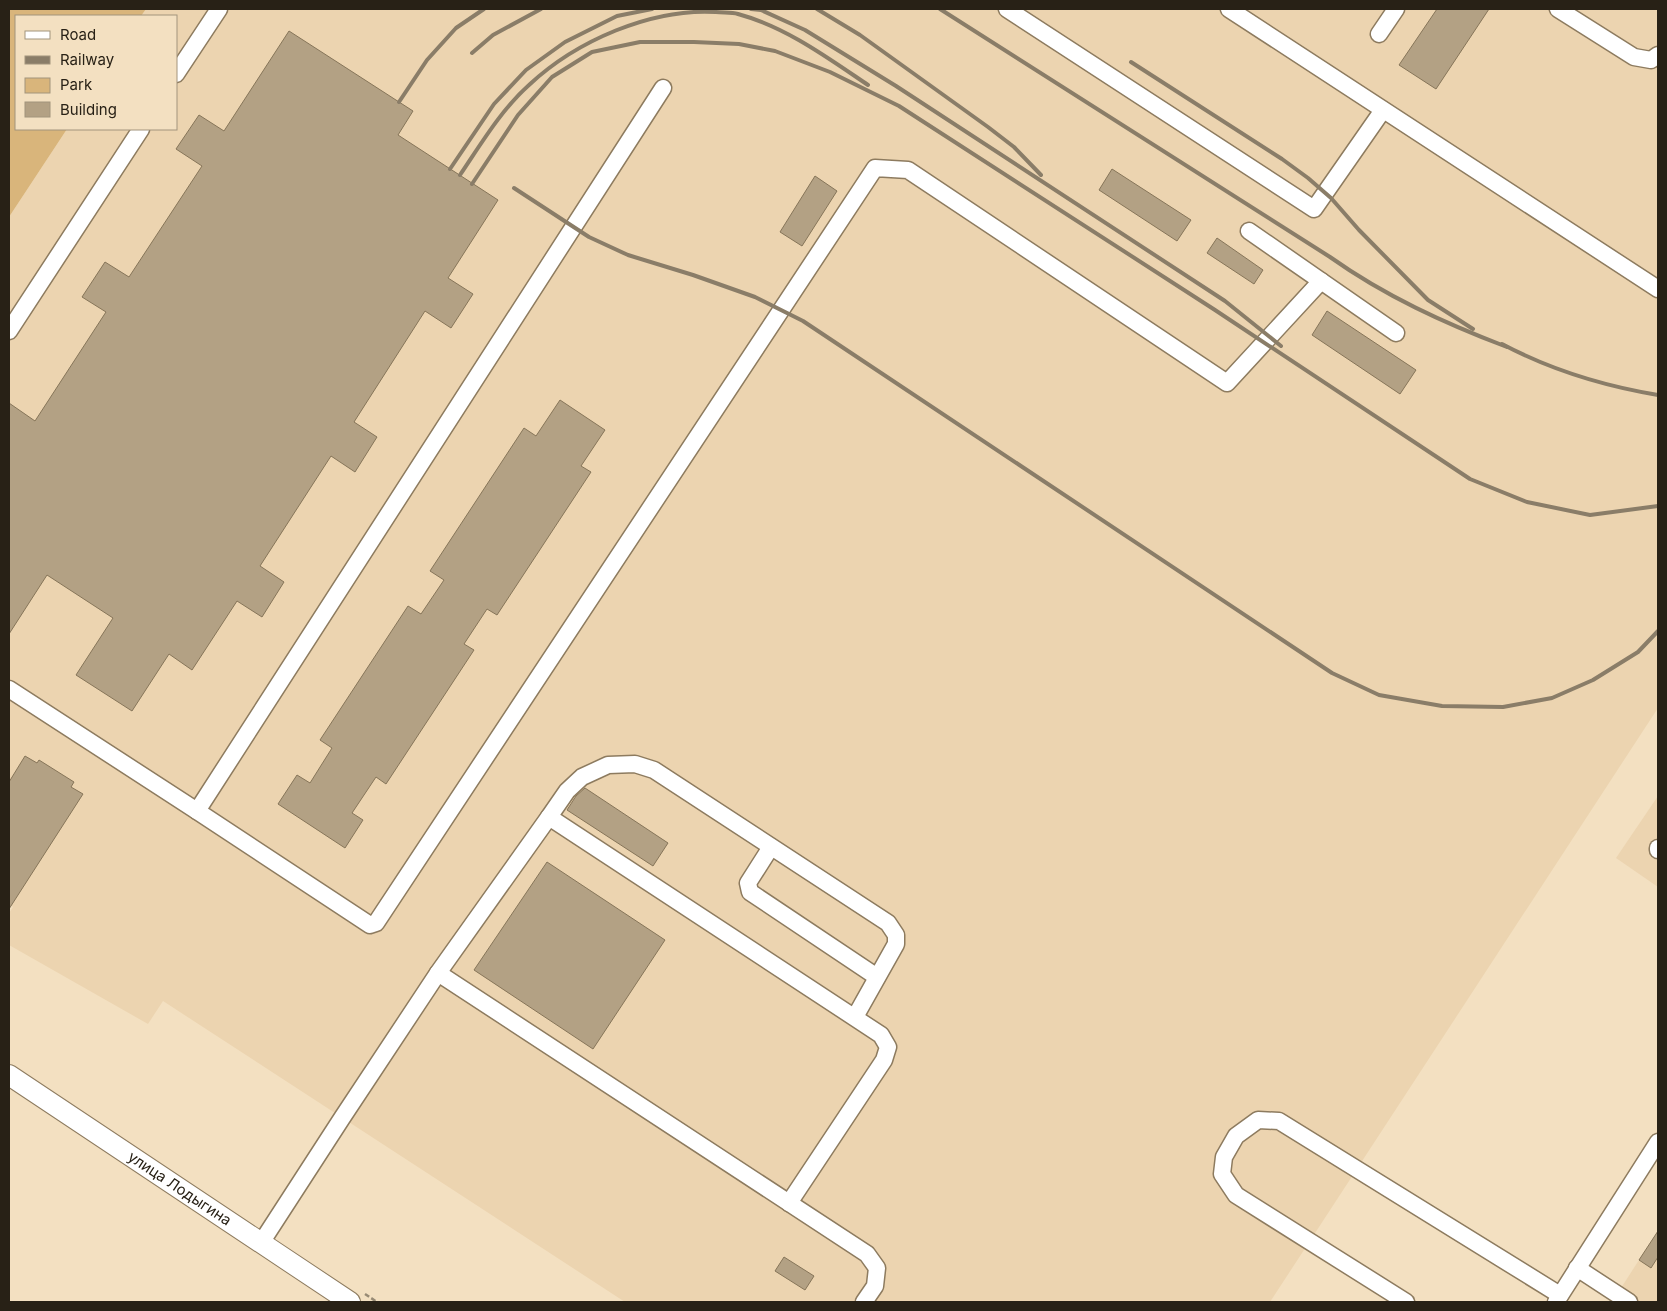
<svg xmlns="http://www.w3.org/2000/svg" width="1667" height="1311" font-family="Inter,sans-serif">
<style>
.built{fill:#ecd4b0}
.green{fill:#d9b57b}
.building{fill:#b3a184;stroke:#867559}
.lines{fill:none;stroke-linecap:round;stroke-linejoin:round}
.minor-casing{stroke:#8d7b5f;stroke-width:19}
.major-casing{stroke:#8d7b5f;stroke-width:22}
.path{stroke:#978a74;stroke-width:2.5;stroke-dasharray:5 2.5;stroke-linecap:butt}
.minor{stroke:#fff;stroke-width:16}
.major{stroke:#fff;stroke-width:20}
.rail{stroke:#8a7d68;stroke-width:4}
.labels{text-anchor:middle;stroke-width:4;stroke-linejoin:round;paint-order:stroke}
.street-label{font-size:15px;fill:#282116;stroke:#f3e0c1}
</style>
<rect width="100%" height="100%" fill="#f3e0c1"/>
<!-- built -->
<g class="built">
<polygon points="146,9 1658,9 1658,708 1270,1302 625,1302 163,1001 148,1024 9,945 9,913 13,907 9,904 9,217 67,129 176,129 176,16 141,16"/>
<polygon points="1658,796 1658,887 1616,858"/>
<polygon points="1658,1231 1658,1302 1612,1302 1639,1260"/>
</g>
<!-- green -->
<polygon class="green" points="9,9 146,9 141,16 16,16 16,129 67,129 9,217"/>
<!-- building -->
<g class="building">
<polygon points="1437,9 1489,9 1436,89 1399,65"/>
<polygon points="289,31 413,111 398,135 498,200 448,278 473,294 451,328 425,311 354,422 377,437 355,472 331,456 260,566 284,582 262,617 237,601 192,670 169,654 132,711 76,675 113,618 47,575 9,634 9,403 35,421 106,312 82,297 105,262 129,277 202,166 176,149 199,115 224,131"/>
<polygon points="1112,169 1191,220 1177,241 1099,190"/>
<polygon points="815,176 837,191 802,246 780,232"/>
<polygon points="1217,238 1263,270 1254,284 1207,253"/>
<polygon points="1327,311 1416,370 1400,394 1312,335"/>
<polygon points="560,400 605,430 581,466 591,472 497,615 487,609 464,644 474,650 386,784 376,777 352,813 363,820 345,848 278,804 297,775 310,783 332,748 320,740 408,606 421,614 444,580 430,571 524,428 536,436"/>
<polygon points="25,756 37,763 39,760 74,782 71,787 83,794 9,909 9,782"/>
<polygon points="585,788 668,843 653,866 567,810 576,796"/>
<polygon points="547,862 665,940 593,1049 474,970"/>
<polygon points="1658,1231 1658,1257 1651,1268 1639,1260"/>
<polygon points="784,1257 814,1276 805,1290 775,1271"/>
</g>
<g class="lines">
<!-- minor casing -->
<g class="minor-casing">
<g id="minor">
<polyline points="1007,9 1314,209 1383,110"/>
<polyline points="1229,9 1658,289"/>
<polyline points="1558,9 1634,57 1651,60 1658,55"/>
<polyline points="1379,34 1396,9"/>
<polyline points="176,74 219,9"/>
<polyline points="1249,231 1396,333"/>
<polyline points="9,331 141,129"/>
<polyline points="9,689 197,811 370,925 376,923 875,168 908,170 1227,383 1321,281"/>
<polyline points="197,811 663,88"/>
<polyline points="549,817 567,791 582,777 608,765 635,764 654,770 888,923 896,935 896,944 855,1017"/>
<polyline points="771,847 748,883 750,892 877,977"/>
<polyline points="1658,848 1658,850"/>
<polyline points="438,973 867,1254 877,1268 875,1286 864,1302"/>
<polyline points="261,1243 342,1118 438,973 549,817 881,1035 888,1047 884,1060 789,1203"/>
<polyline points="1577,1268 1629,1302"/>
<polyline points="1406,1302 1236,1195 1222,1174 1224,1157 1236,1136 1258,1120 1279,1121 1560,1295"/>
<polyline points="1556,1302 1658,1142"/>
</g>
</g>
<!-- major casing -->
<g class="major-casing">
<g id="major">
<path id="s1" d="M9 1075 350 1302"/>
</g>
</g>
<!-- path -->
<polyline class="path" points="365,1294 377,1302"/>
<!-- minor -->
<use href="#minor" class="minor"/>
<!-- major -->
<use href="#major" class="major"/>
<!-- rail -->
<g class="rail">
<polyline points="751,9 761,10 805,30 896,86 1225,301 1281,346"/>
<polyline points="817,9 860,35 988,127 1014,147 1041,175"/>
<path d="M940 9 1330 257C1385 296 1444 323 1507 347"/>
<polyline points="472,53 493,35 541,9"/>
<polyline points="1131,62 1282,159 1308,178 1331,198 1359,230 1428,300 1473,329"/>
<polyline points="399,102 427,60 456,28 484,9"/>
<polyline points="450,169 494,104 526,70 565,42 617,16 652,9"/>
<path d="M460 175C481 144 501 110 529 85 576 41 651 8 716 12 723 13 731 12 738 14 786 27 828 58 868 85"/>
<polyline points="472,184 518,115 552,77 592,52 640,42 694,42 739,44 775,51 830,72 899,106 1215,310 1470,479 1527,502 1590,515 1658,506"/>
<polyline points="514,188 589,237 628,255 693,275 755,297 803,321 1332,673 1379,695 1442,706 1503,707 1552,698 1593,680 1638,652 1658,631"/>
<path d="M1502 344C1551 370 1604 386 1658 395"/>
</g>
</g>
<g class="labels">
<!-- street labels -->
<g class="street-label">
<text dy="5" stroke="none"><textPath href="#s1" startOffset="205">улица Лодыгина</textPath></text>
</g>
</g>
<!-- border -->
<rect width="1667" height="1311" fill="none" stroke="#282116" stroke-width="20"/>
<!-- legend -->
<rect x="15" y="15" width="162" height="115" fill="#f3e0c1" stroke="#a2947d"/>
<rect x="25" y="31" width="25" height="8" fill="#ffffff" stroke="#a2947d"/>
<text x="60" y="40" font-size="15" fill="#282116">Road</text>
<rect x="25" y="56" width="25" height="8" fill="#8a7d68" stroke="#a2947d"/>
<text x="60" y="65" font-size="15" fill="#282116">Railway</text>
<rect x="25" y="78" width="25" height="15" fill="#d9b57b" stroke="#a2947d"/>
<text x="60" y="90" font-size="15" fill="#282116">Park</text>
<rect x="25" y="102" width="25" height="15" fill="#b3a184" stroke="#a2947d"/>
<text x="60" y="115" font-size="15" fill="#282116">Building</text>
</svg>
